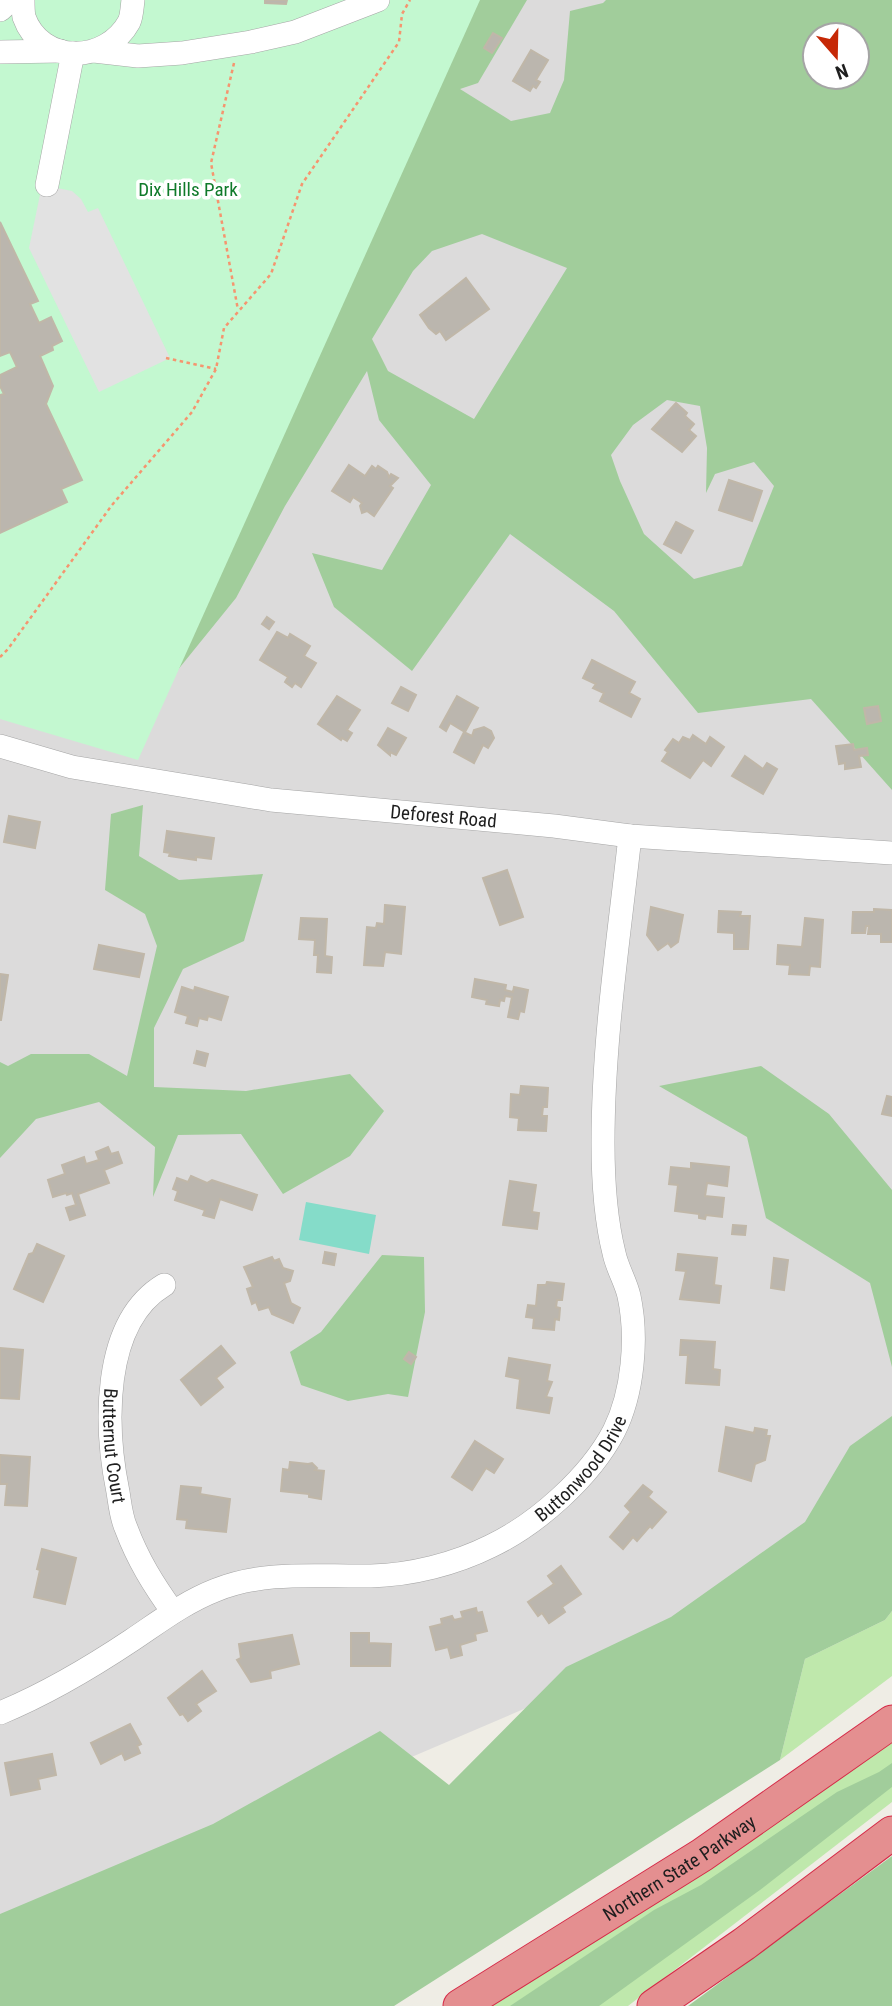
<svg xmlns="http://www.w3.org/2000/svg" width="892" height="2006" font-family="'Roboto Condensed',sans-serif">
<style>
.residential{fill:#dcdbdb;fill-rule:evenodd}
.grass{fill:#bfe8ac}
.forest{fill:#a1cd9b;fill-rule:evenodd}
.park{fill:#c3f8d0}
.pitch{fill:#85dcc9}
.parking{fill:#e2e2e2}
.building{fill:#bbb6ae;stroke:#c0b7a8;stroke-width:2}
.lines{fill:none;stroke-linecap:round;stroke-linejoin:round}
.minor-casing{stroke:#a5a5a5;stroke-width:24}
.highway-casing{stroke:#d52a47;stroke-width:35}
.path{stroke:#f5956f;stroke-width:2.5;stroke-dasharray:3.5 3.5;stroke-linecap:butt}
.minor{stroke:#fff;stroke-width:23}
.highway{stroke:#e48f90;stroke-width:33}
.labels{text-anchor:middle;stroke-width:7;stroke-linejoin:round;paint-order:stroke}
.park-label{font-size:19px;fill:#0f7a2a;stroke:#fff}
.street-label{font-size:19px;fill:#1e1e1e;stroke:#fff}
</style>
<rect width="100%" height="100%" fill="#efede5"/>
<!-- residential -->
<path class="residential" d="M0 0H892V1535L809 1587 0 1933ZM815 35H857V77H815Z"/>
<!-- grass -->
<g class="grass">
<polygon points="892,1611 892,1676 780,1760 805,1659 885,1620"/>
<polygon points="892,1731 892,1802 628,2006 475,2006"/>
</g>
<!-- forest -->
<g class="forest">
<path d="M321 0H527L478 83 460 89 511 121 550 113 564 80 570 11 603 3 606 0H892V790L811 699 698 713 614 611 510 534 412 671 334 607 312 553 382 570 431 485 379 420 367 371 285 506 236 598 147 708 0 542ZM815 35H857V77H815ZM482 234 567 268 474 419 388 371 372 339 413 271 432 251ZM667 400 700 406 707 448 706 493 715 474 754 462 774 486 742 566 694 579 644 534 620 481 611 455 633 425Z"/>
<polygon points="143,805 139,856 179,880 263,874 244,941 183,969 154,1028 154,1087 246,1091 350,1074 384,1111 350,1156 283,1194 241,1134 178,1135 153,1197 155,1147 99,1102 36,1119 0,1158 0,1062 8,1066 31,1054 89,1054 127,1076 157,946 145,914 105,890 111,814"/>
<polygon points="761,1066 829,1114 892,1190 892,1367 870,1283 766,1218 747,1137 659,1086"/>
<polygon points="382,1255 424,1257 425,1312 408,1397 388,1394 348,1401 301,1385 290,1352 321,1332"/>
<polygon points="892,1416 892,1611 885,1620 805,1659 780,1760 394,2006 0,2006 0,1914 213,1824 380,1731 449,1785 566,1667 671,1617 805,1522 850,1446"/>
<polygon points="892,1763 892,1787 760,1890 599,2006 510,2006 654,1910 701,1885 837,1792 879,1772"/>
<polygon points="892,1856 892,2006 688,2006"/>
</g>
<!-- park -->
<polygon class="park" points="0,0 480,0 138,760 0,719"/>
<!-- pitch -->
<polygon class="pitch" points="306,1202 376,1215 369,1254 299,1240"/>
<!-- parking -->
<polygon class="parking" points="42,185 72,191 81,199 88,212 98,208 170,358 99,392 29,248"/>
<!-- building -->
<g class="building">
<polygon points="265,0 287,0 286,4 265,3"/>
<polygon points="493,33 502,38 492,53 484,48"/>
<polygon points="531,50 548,60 536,80 540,82 536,88 533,86 530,91 513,81"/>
<polygon points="0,222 38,301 30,304 39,323 51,317 62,341 52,346 53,350 40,356 53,386 46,404 82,480 61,489 67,502 0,533 0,395 4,394 0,386 0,375 17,367 10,352 0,356"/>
<polygon points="466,278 489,309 446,340 440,331 436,334 429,328 420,315"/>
<polygon points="676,403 687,413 685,416 694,424 689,430 696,436 682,452 652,429"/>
<polygon points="349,465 365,476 372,466 376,469 378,466 387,472 389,477 391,474 398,478 390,486 393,488 374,516 367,511 362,513 360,506 362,503 353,497 350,502 332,491"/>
<polygon points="729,480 762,491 752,521 719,510"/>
<polygon points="676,522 693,531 681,553 664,544"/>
<polygon points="267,617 274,622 269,629 262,624"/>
<polygon points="277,632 288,638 290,634 310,646 304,656 316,663 301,687 295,683 292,687 285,682 288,677 260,660"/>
<polygon points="592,660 635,682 629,693 640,699 631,717 600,701 604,693 593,688 596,684 583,678"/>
<polygon points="401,687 416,695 408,711 392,703"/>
<polygon points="337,696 360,710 347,730 352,733 347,741 342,738 341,740 318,724"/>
<polygon points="457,696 478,708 465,732 450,723 446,731 440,727"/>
<polygon points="878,706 881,721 867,724 864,708"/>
<polygon points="484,727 491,731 494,738 488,748 483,745 474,763 454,752 464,732 472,736 474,730"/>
<polygon points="388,728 406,738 396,755 390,752 390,755 378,745"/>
<polygon points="693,735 706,744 710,737 724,747 711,766 703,760 690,778 662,761 668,752 665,750 673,739 679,743 683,737 690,740"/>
<polygon points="853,744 854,750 867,748 868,755 859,756 861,767 845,769 845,763 839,764 836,746"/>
<polygon points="745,756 763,769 767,763 777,769 763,794 732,776"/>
<polygon points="9,816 40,822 35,848 4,842"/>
<polygon points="167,831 214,838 211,859 196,857 196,860 169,856 170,853 164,852"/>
<polygon points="507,870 523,917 500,925 483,878"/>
<polygon points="385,905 405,907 401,954 385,952 383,966 364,965 367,927 376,928 377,923 384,924"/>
<polygon points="651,907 683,915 678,942 671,947 668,943 658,950 647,935"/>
<polygon points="874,909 892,910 892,942 881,942 881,934 868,934 869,926 866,926 865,933 852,933 853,912 874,912"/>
<polygon points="719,911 741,912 740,916 750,916 748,949 734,949 734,933 718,932"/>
<polygon points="301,918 327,919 325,956 332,957 331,973 317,972 318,955 314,955 315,940 299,939"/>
<polygon points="805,918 823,920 820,967 810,966 809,975 789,974 790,965 777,964 778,945 802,947"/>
<polygon points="99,945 144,954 139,977 94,969"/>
<polygon points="0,974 8,975 1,1020 0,1020"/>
<polygon points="475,979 506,985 505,990 513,992 514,987 528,990 524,1012 520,1011 518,1019 508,1017 512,997 505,996 504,1001 500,1000 499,1006 486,1004 487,1000 472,997"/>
<polygon points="182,987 194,991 195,987 228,997 221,1020 208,1016 207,1020 199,1018 197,1026 186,1023 188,1016 175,1012"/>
<polygon points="197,1051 208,1054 205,1066 194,1063"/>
<polygon points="521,1086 548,1088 547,1107 543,1107 542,1116 547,1116 546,1131 518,1130 519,1118 510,1117 511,1094 520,1095"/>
<polygon points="887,1096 892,1097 892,1116 882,1114"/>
<polygon points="108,1147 111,1154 118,1152 122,1163 104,1170 109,1183 78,1194 85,1215 70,1220 66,1208 76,1205 72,1193 67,1195 66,1193 53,1197 48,1180 65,1174 62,1165 84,1157 86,1164 99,1160 96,1152"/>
<polygon points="691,1163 729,1167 727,1186 707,1183 705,1196 724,1198 722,1217 706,1215 705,1219 699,1218 699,1214 675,1211 678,1185 669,1184 671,1167 691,1169"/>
<polygon points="191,1176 207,1183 212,1180 257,1195 252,1210 220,1199 214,1218 203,1215 205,1210 175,1200 178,1191 173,1189 177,1178 188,1182"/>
<polygon points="510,1181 536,1185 532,1212 539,1213 537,1229 503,1225"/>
<polygon points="733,1225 746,1226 745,1235 732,1234"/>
<polygon points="37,1244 64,1256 43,1302 14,1289 29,1254 33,1253"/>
<polygon points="325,1252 336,1254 334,1265 323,1263"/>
<polygon points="678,1254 717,1258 714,1285 721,1286 719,1303 680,1299 686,1271 676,1270"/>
<polygon points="272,1257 274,1261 279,1259 283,1268 293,1271 290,1281 284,1283 291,1303 300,1308 293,1323 272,1314 269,1307 259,1310 256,1302 252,1304 247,1289 253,1287 244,1267"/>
<polygon points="774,1258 788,1260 784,1290 771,1288"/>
<polygon points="547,1282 564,1284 562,1300 557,1300 556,1307 560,1308 559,1320 555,1319 554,1330 533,1328 534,1318 526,1317 528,1305 536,1306 538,1285 546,1285"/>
<polygon points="681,1340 715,1342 713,1369 720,1370 719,1385 686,1383 688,1355 680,1355"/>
<polygon points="221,1346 235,1363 216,1378 223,1387 201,1405 181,1380"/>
<polygon points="0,1348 23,1350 19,1399 0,1398"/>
<polygon points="409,1352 416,1357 411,1364 404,1359"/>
<polygon points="509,1358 550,1365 547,1381 552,1382 546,1397 552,1398 549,1413 517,1408 520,1379 506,1376"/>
<polygon points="726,1427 754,1433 755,1428 767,1430 766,1436 770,1436 765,1460 755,1464 751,1481 719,1471"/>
<polygon points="475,1441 503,1459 494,1473 486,1468 472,1490 452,1477"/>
<polygon points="0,1455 30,1457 27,1506 5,1505 7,1484 0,1484"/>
<polygon points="290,1462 308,1464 312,1463 317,1468 315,1470 324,1471 321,1499 309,1497 309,1494 281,1491 283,1469 289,1470"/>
<polygon points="643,1485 652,1492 648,1497 666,1512 652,1528 650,1526 637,1541 633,1537 623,1549 610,1537 631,1512 625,1506"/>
<polygon points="181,1486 201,1488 200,1494 230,1499 226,1532 186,1528 187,1520 177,1519"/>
<polygon points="42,1549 76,1558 65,1604 34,1597 40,1570 37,1569"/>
<polygon points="561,1566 581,1594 562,1607 565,1612 549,1623 542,1613 538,1616 528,1602 554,1584 548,1576"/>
<polygon points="476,1608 477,1613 482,1612 487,1631 475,1634 476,1640 460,1645 462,1655 451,1658 448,1647 436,1650 430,1627 442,1624 441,1619 452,1616 454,1620 463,1618 461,1612"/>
<polygon points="351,1633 369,1633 369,1643 391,1644 390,1666 351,1666"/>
<polygon points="292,1635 299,1664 270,1671 271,1678 251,1682 237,1660 241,1658 239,1644"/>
<polygon points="202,1671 216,1691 196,1704 201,1711 188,1721 183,1714 180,1715 168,1698"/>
<polygon points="130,1724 141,1744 137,1746 140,1753 125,1760 122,1753 101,1764 91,1743"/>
<polygon points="52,1754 56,1775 38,1779 40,1789 11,1795 5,1763"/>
</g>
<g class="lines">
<!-- minor casing -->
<g class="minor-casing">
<g id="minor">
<path d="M23 0C23 5 23 12 24 17 41 65 106 64 129 22 132 16 132 7 133 0"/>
<polyline points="0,10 11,0"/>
<polyline points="94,51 138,56 182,53 251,42 295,32 378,0"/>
<polyline points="0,52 60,51"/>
<polyline points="47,185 73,53"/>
<path id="s1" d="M0 746 72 767 271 800 554 826 630 836 892 853"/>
<path id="s2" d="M164 1285C101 1323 105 1428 118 1492 120 1504 121 1517 126 1528 138 1560 153 1584 173 1612"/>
<path id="s3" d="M0 1713C46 1694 90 1668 132 1640 159 1622 185 1602 216 1590 266 1570 318 1577 371 1576 411 1575 455 1564 491 1546 537 1524 590 1477 614 1431 633 1393 638 1338 629 1296 626 1282 617 1268 614 1253 605 1217 603 1179 603 1143 603 1040 619 937 630 836"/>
</g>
</g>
<!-- highway casing -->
<g class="highway-casing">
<g id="highway">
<path id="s4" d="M460 2006 702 1855 892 1722"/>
<polyline points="654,2006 744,1944 892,1833"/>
</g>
</g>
<!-- path -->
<g class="path">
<polyline points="234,63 211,163 238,310"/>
<polyline points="166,358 216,369"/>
<polyline points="0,657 8,649 112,505 192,412 216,369 224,328 271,274 302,184 399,42 402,14 410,0"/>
</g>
<!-- minor -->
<use href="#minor" class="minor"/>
<!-- highway -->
<use href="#highway" class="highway"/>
</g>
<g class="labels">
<!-- park labels -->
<g class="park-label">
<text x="188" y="196">Dix Hills Park</text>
</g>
<!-- street labels -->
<g class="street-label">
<text dy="7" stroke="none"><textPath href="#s1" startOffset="450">Deforest Road</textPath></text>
<text dy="7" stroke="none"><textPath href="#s2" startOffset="178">Butternut Court</textPath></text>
<text dy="7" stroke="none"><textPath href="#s3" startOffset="651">Buttonwood Drive</textPath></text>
<text dy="7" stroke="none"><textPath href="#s4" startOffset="259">Northern State Parkway</textPath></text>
</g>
</g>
<!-- north arrow -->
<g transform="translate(836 56) rotate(160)"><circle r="33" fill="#ffffff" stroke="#a5a5a5" stroke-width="2"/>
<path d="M0-5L12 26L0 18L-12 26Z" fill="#c62806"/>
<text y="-10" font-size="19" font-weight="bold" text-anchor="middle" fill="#1e1e1e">N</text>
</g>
</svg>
